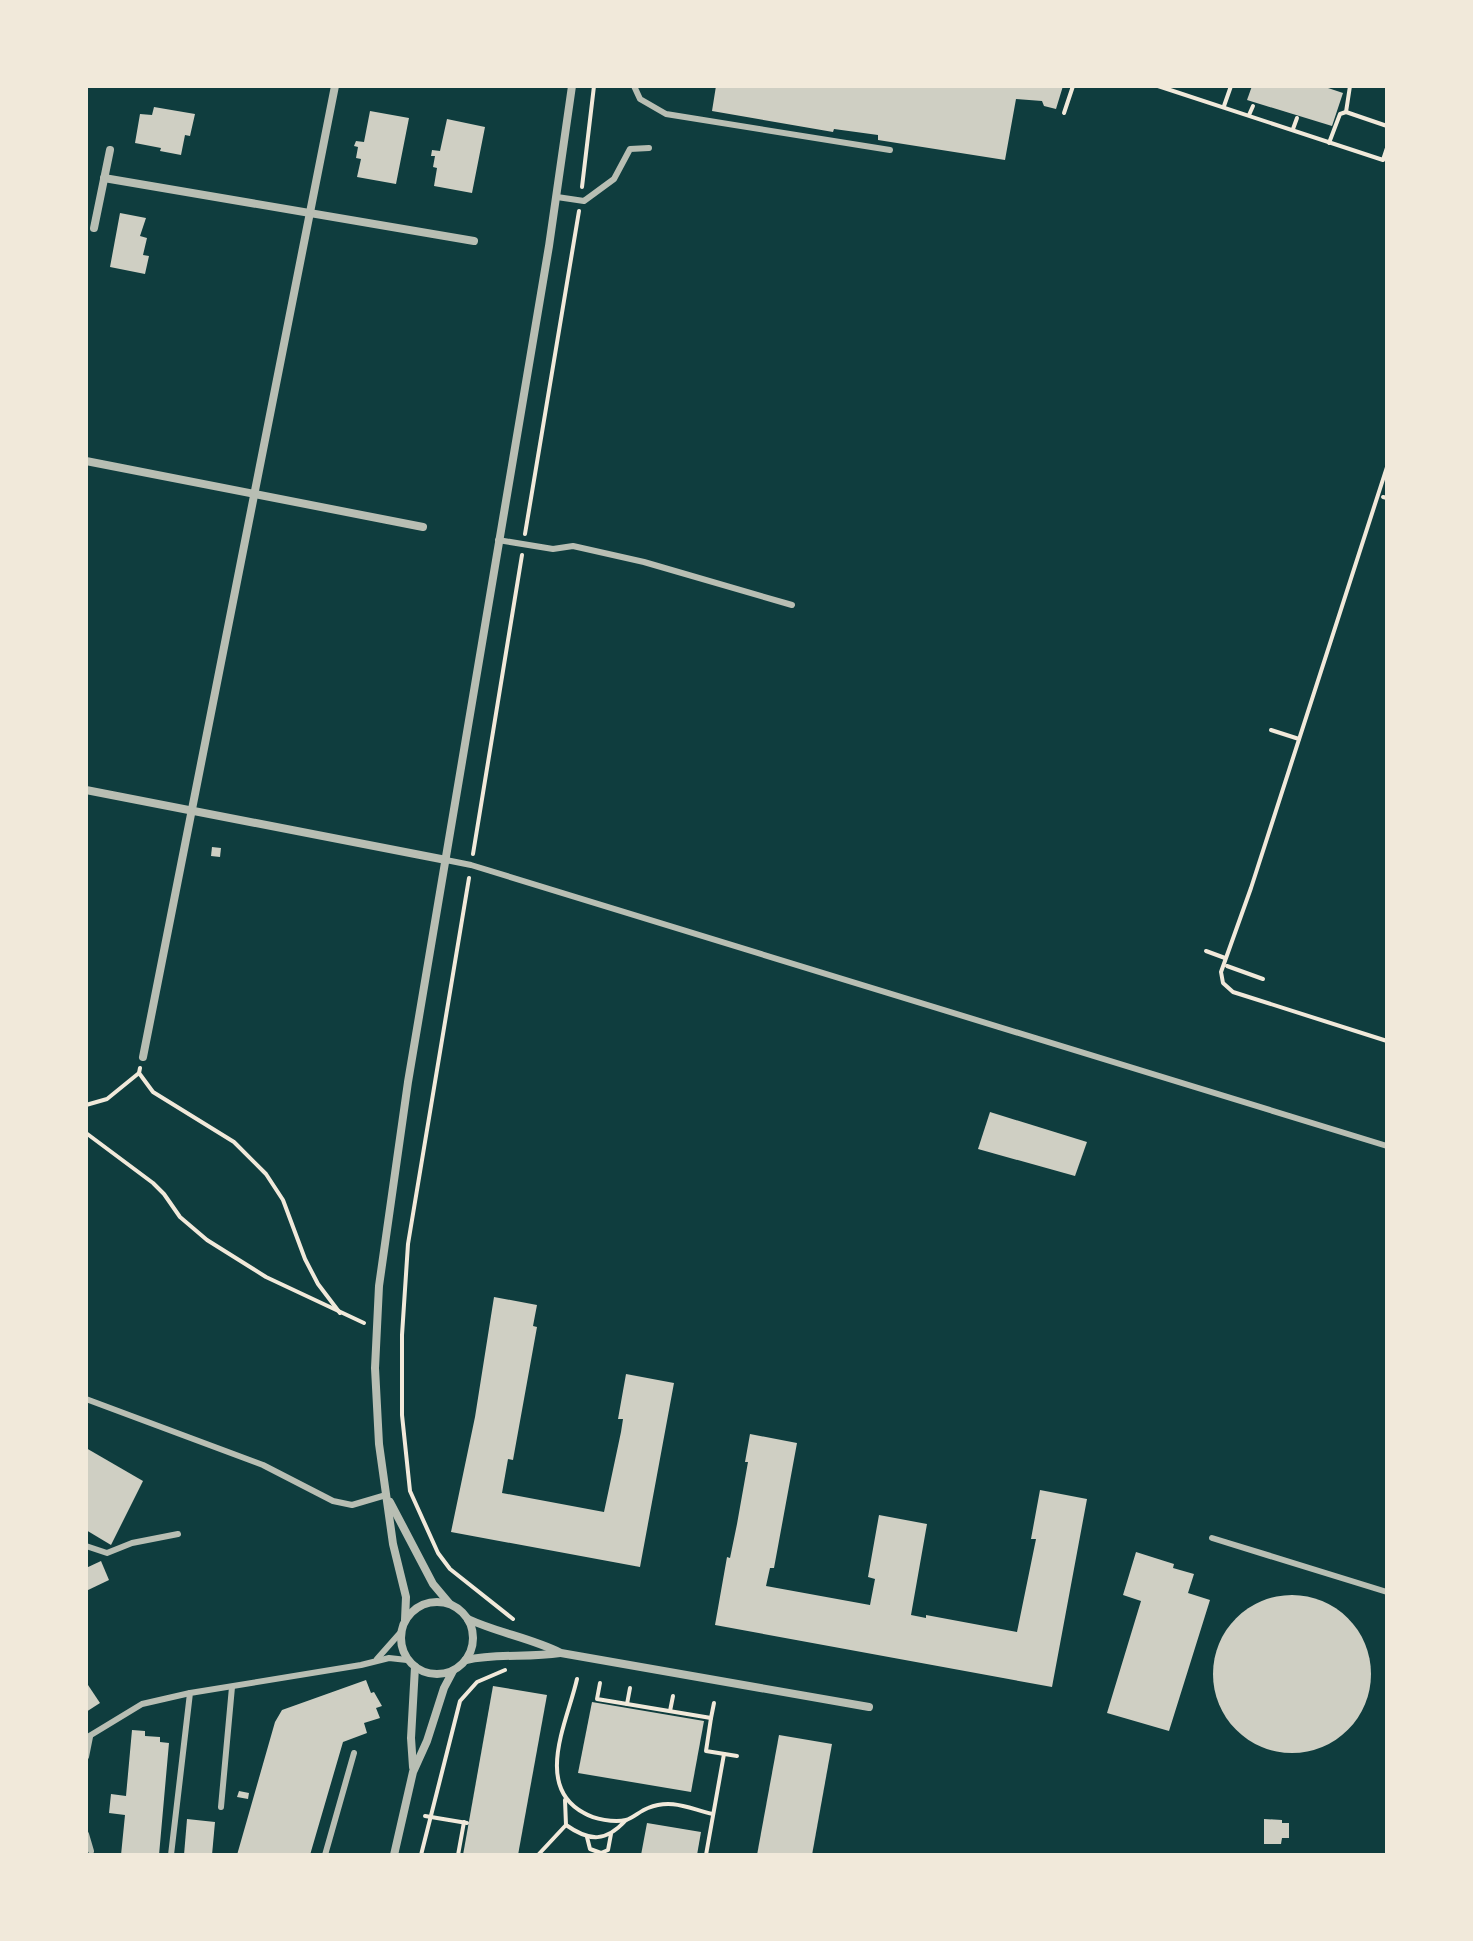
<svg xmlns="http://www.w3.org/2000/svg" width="1473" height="1941" font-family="Raleway,sans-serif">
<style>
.building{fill:#cfcfc3}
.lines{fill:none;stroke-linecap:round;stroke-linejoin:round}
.path{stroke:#f1e9da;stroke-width:4}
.service{stroke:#b8beb3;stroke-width:6}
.minor{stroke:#b8beb3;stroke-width:8}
</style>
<rect width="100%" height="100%" fill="#0f3d3e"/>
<!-- building -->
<g class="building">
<polygon points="716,86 1063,86 1056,109 1044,106 1042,101 1016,99 1005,160 878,140 878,135 834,129 833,132 712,111"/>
<polygon points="1252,86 1322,86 1343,93 1332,126 1247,100"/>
<polygon points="154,107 195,114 190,136 185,135 181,155 160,151 161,148 135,143 140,114 152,115"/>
<polygon points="370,111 409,118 396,184 357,177 361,159 356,158 358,147 354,146 356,141 364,142"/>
<polygon points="447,119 485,127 472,193 434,186 437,168 433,167 435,156 431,156 432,150 440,151"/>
<polygon points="120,213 146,218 140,236 147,238 143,255 149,256 145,274 110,267"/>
<polygon points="212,847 221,848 220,857 211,856"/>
<polygon points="990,1112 1087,1142 1075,1176 978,1149"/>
<polygon points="494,1297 537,1305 533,1326 537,1327 513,1460 508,1459 502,1493 604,1512 621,1432 623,1419 618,1419 626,1374 674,1383 640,1567 451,1532 475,1417"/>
<polygon points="750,1434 797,1443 774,1568 770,1568 766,1586 870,1605 875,1579 868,1577 879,1515 927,1524 911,1615 926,1618 926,1615 1017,1632 1036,1539 1031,1539 1040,1490 1087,1499 1052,1687 715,1625 727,1557 730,1558 737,1524 748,1462 745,1462"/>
<polygon points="86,1448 143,1481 111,1545 86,1530"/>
<polygon points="1136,1552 1174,1564 1173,1568 1194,1574 1188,1593 1210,1600 1169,1731 1107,1713 1141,1601 1123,1595"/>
<polygon points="101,1561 109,1580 86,1591 86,1568"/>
<circle cx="1292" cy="1674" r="79"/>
<polygon points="366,1680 371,1693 374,1692 382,1706 376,1708 380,1718 364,1723 367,1733 343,1742 310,1855 237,1855 275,1722 282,1710"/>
<polygon points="86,1682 100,1703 86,1712"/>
<polygon points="493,1686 547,1695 518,1855 463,1855"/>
<polygon points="592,1702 704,1721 691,1792 578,1773"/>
<polygon points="132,1730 145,1731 145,1736 160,1737 160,1742 169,1743 159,1855 121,1855 125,1815 109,1813 111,1794 126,1796"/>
<polygon points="779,1735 832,1744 812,1855 757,1855"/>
<polygon points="239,1791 249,1793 248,1799 237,1797"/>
<polygon points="187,1819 215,1822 212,1855 184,1855"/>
<polygon points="1264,1819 1282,1820 1282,1823 1289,1823 1289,1838 1282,1838 1281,1844 1264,1844"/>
<polygon points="647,1823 701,1832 697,1855 641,1855"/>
</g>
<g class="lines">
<!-- path -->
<g class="path">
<polyline points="1158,86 1383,160 1387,148"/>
<polyline points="1224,106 1231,86"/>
<polyline points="1346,112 1387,126"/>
<polyline points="1064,113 1073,86"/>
<polyline points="1249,115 1253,106"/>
<polyline points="1293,129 1297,118"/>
<polyline points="1329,143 1340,114 1346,112 1350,86"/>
<polyline points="582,187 594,86"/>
<polyline points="1387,467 1251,888 1221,972 1223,983 1233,992 1387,1041"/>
<polyline points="1383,497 1387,498"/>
<polyline points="525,534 579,211"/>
<polyline points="1271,730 1299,739"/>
<polyline points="473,854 522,555"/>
<polyline points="469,878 408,1244 402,1335 402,1415 410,1491 438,1553 450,1569 513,1619"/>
<polyline points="1206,951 1225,958"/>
<polyline points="1227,966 1263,979"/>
<polyline points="140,1068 139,1073 153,1092 234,1142 266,1174 283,1200 305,1259 318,1284 340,1313"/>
<polyline points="86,1105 107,1099 139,1073"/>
<polyline points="86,1133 153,1183 164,1194 180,1217 207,1240 266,1277 364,1323"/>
<path d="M577 1679C568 1720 533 1786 584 1813 594 1819 614 1823 626 1820 633 1818 640 1811 648 1808 672 1798 690 1809 713 1814"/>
<polyline points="600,1683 597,1699 711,1718 714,1703"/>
<polyline points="627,1704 630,1688"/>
<polyline points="670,1711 673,1696"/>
<polyline points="711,1718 706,1751 737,1756"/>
<polyline points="425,1816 467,1823"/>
<path d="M566 1825C590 1842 606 1842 626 1820"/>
<polyline points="587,1837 590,1849 601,1853 608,1850 611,1834"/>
<polyline points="421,1855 460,1701 477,1682 505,1670"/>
<polyline points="458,1855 464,1822"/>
<polyline points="538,1855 566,1825 565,1800"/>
<polyline points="706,1855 724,1754"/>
</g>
<!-- service -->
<g class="service">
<polyline points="634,86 640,99 666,114 890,150"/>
<polyline points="557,197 584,201 614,179 630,149 649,148"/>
<polyline points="498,540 553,549 573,546 644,562 792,605"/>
<polyline points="446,860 471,865 1387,1146"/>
<polyline points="86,1399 263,1465 333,1501 352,1505 386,1495"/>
<polyline points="1212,1538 1387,1592"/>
<polyline points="86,1546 107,1553 132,1543 178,1534"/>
<polyline points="377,1659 400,1633"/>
<polyline points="86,1738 142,1704 190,1693"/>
<polyline points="86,1757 90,1737"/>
<polyline points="221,1807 232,1687"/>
<polyline points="86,1834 91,1851"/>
<polyline points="171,1855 190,1693 361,1665 389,1658 407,1660"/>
<polyline points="325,1855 354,1753"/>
</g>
<!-- minor -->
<g class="minor">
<polyline points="104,178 474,241"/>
<polyline points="94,228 110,150"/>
<polyline points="86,461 423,527"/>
<polyline points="86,790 446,860"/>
<polyline points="143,1057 335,86"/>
<polyline points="390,1502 433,1584 449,1603"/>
<circle cx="437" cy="1638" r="36"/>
<path d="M468 1619C498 1633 531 1638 561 1653L869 1707"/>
<polyline points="405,1620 406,1597 393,1544 379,1444 375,1368 379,1286 408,1082 549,246 572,86"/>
<path d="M466 1660C497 1653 528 1658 560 1653"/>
<polyline points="413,1767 411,1738 415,1667"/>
<polyline points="394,1855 413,1772 427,1741 444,1688 453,1671"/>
</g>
</g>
<!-- border -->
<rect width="1473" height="1941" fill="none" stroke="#f1e9da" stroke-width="176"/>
</svg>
